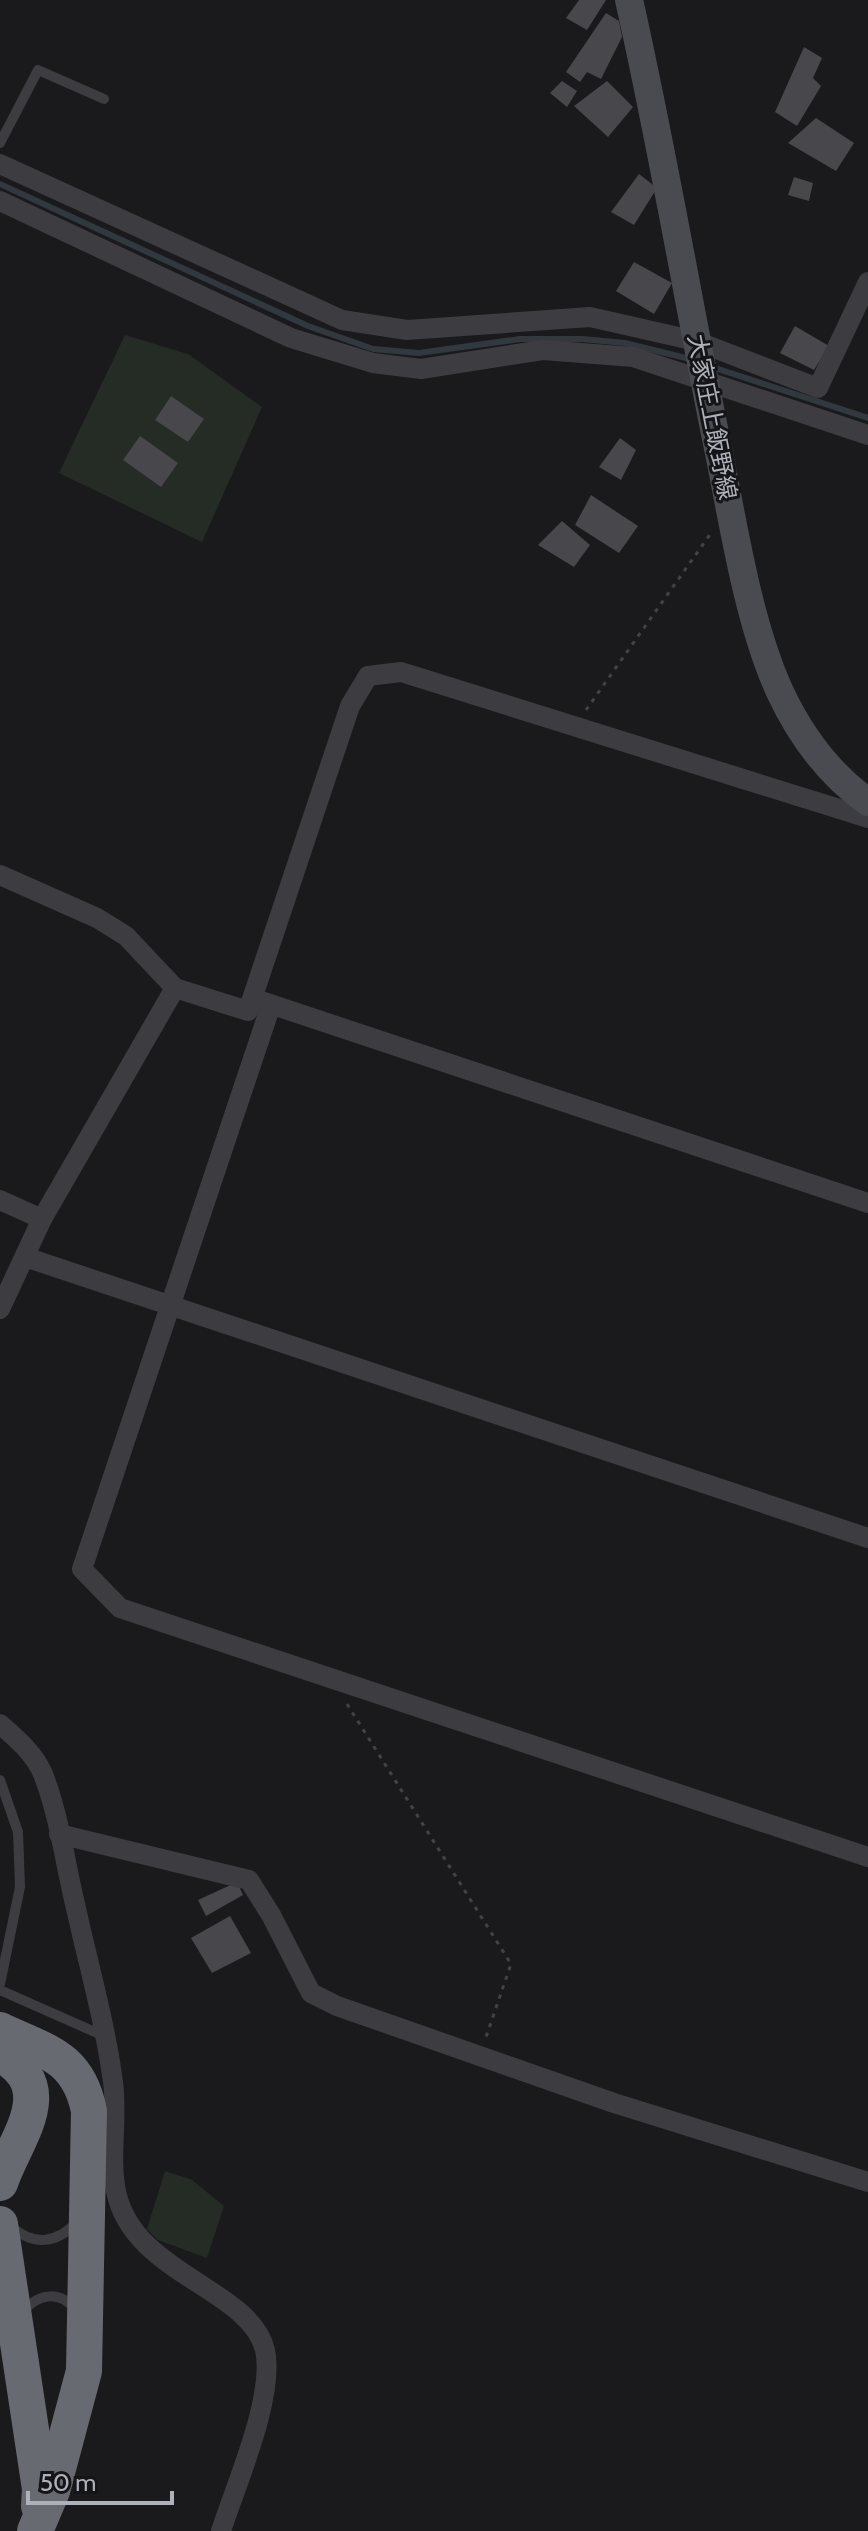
<svg xmlns="http://www.w3.org/2000/svg" width="868" height="2531" font-family="Cabin,'Noto Sans JP',sans-serif">
<style>
.green{fill:#242c25}
.lines{fill:none;stroke-linecap:round;stroke-linejoin:round}
.stream{stroke:#31393f;stroke-width:6}
.building{fill:#47474c}
.path{stroke:#424347;stroke-width:3;stroke-dasharray:4 6;stroke-linecap:butt}
.service{stroke:#3c3c41;stroke-width:10}
.minor{stroke:#3c3c41;stroke-width:20}
.secondary{stroke:#4a4b50;stroke-width:28}
.motorway{stroke:#686a71;stroke-width:36}
.labels{text-anchor:middle;stroke-width:6;stroke-linejoin:round;paint-order:stroke}
.street-label{font-size:24px;fill:#aeb1ba;stroke:#151517}
</style>
<rect width="100%" height="100%" fill="#1a1a1c"/>
<!-- green -->
<g class="green">
<polygon points="125,335 188,354 262,407 202,542 59,473"/>
<polygon points="165,2171 192,2180 224,2206 207,2258 158,2240 147,2229"/>
</g>
<g class="lines">
<!-- stream -->
<g class="stream">
<polyline points="0,184 308,326 373,349 419,353 520,339 582,339 625,343 694,360"/>
<polyline points="712,367 868,418"/>
</g>
</g>
<!-- building -->
<g class="building">
<polygon points="579,0 606,0 587,30 566,18"/>
<polygon points="606,13 619,21 622,37 601,79 587,72 580,82 566,72"/>
<polygon points="804,47 822,58 813,78 821,86 797,126 775,112"/>
<polygon points="562,81 577,91 567,107 550,93"/>
<polygon points="607,81 633,107 608,137 574,106"/>
<polygon points="816,118 854,143 836,171 788,143"/>
<polygon points="639,174 657,188 634,225 611,212"/>
<polygon points="794,177 813,183 809,201 788,195"/>
<polygon points="634,262 672,283 654,314 616,291"/>
<polygon points="795,326 829,346 814,370 780,353"/>
<polygon points="171,396 204,419 188,442 155,420"/>
<polygon points="140,436 178,463 161,487 123,460"/>
<polygon points="620,438 636,450 621,480 599,467"/>
<polygon points="591,495 638,526 619,553 575,525"/>
<polygon points="562,521 590,545 574,567 538,545"/>
<polygon points="237,1882 243,1895 206,1916 198,1900"/>
<polygon points="230,1916 251,1953 212,1973 191,1938"/>
</g>
<g class="lines">
<!-- path -->
<g class="path">
<polyline points="586,710 711,533"/>
<polyline points="347,1704 511,1964 486,2037"/>
</g>
<!-- service -->
<g class="service">
<polyline points="0,143 38,70 104,99"/>
<polyline points="0,1780 18,1832 20,1887 0,1984"/>
<polyline points="0,1990 104,2036"/>
<path d="M9 2225C33 2246 56 2245 78 2221"/>
<path d="M23 2312C38 2293 60 2290 76 2310"/>
</g>
<!-- minor -->
<g class="minor">
<polyline points="0,164 342,320 407,330 590,317 696,341 818,388 868,282"/>
<polyline points="0,201 291,338 373,363 421,369 543,350 633,357 868,435"/>
<polyline points="0,875 97,918 126,936 175,988 248,1011 350,706 368,676 401,672 868,818"/>
<polyline points="261,1001 868,1203"/>
<polyline points="271,1005 82,1569 120,1608 868,1857"/>
<polyline points="0,1200 42,1219"/>
<polyline points="25,1257 868,1538"/>
<polyline points="0,1309 42,1219 175,988"/>
<path d="M0 1724C17 1739 34 1753 43 1774 59 1815 65 1862 75 1904 88 1963 105 2022 113 2082 118 2118 109 2156 116 2191 132 2274 250 2288 265 2350 275 2397 236 2484 221 2531"/>
<polyline points="59,1834 249,1880 271,1915 311,1993 337,2006 614,2103 868,2182"/>
</g>
<!-- secondary -->
<path class="secondary" d="M629 0C663 150 688 302 719 453 734 528 749 626 781 694 801 736 830 775 868 802"/>
<!-- motorway -->
<g class="motorway">
<path d="M0 2030C46 2052 78 2056 89 2111L84 2371 52 2491 35 2531"/>
<path d="M0 2054C62 2088 15 2138 0 2183"/>
<polyline points="0,2224 40,2489 39,2506"/>
</g>
</g>
<g class="labels">
<!-- street labels -->
<g class="street-label">
<text transform="translate(712 417) rotate(79)" y="8">大家庄上飯野線</text>
</g>
</g>
<!-- scale -->
<path d="M28 2491v12h144v-12" fill="none" stroke="#aeb1ba" stroke-width="4"/>
<text x="40" y="2491" font-size="24" fill="#aeb1ba" stroke="#151517" stroke-width="6" paint-order="stroke">50 m</text>
</svg>
